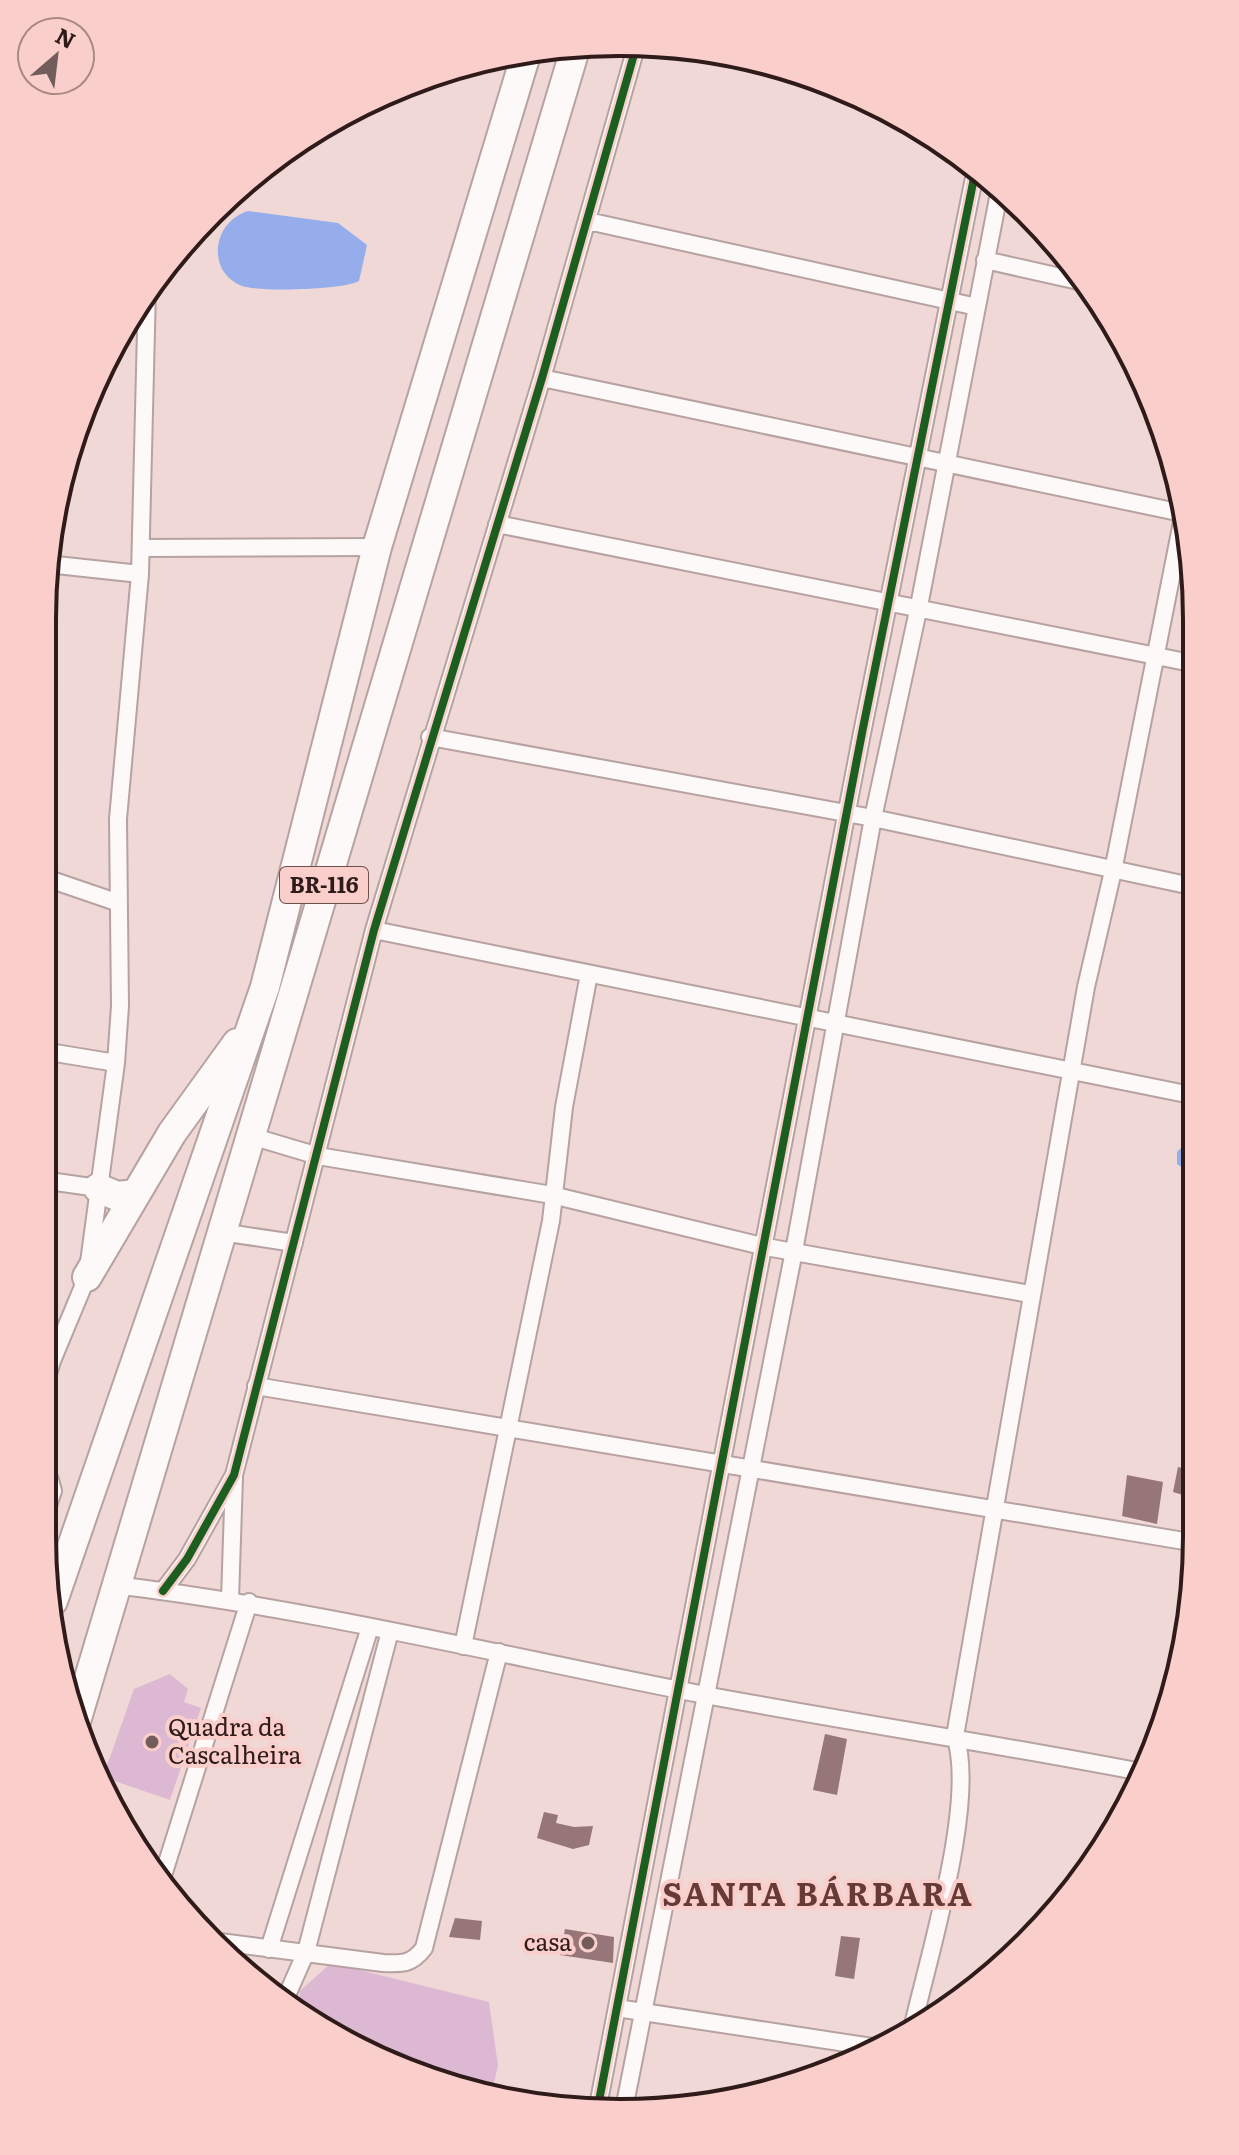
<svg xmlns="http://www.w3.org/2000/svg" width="1239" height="2155" font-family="Literata,serif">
  <rect width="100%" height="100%" fill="#f0d8d6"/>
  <path fill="#ddb8d3" d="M170,1674l18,15 -4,13 17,6 -31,92 -67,-23 31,-88z
    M331,1963l158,39 9,64 -7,29 -21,-2 -172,-78 2,-24z"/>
  <path fill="#96adeb" d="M248,211l90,12 29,22 -8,36c-16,9 -99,11 -117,5 -36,-14 -30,-64 6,-75z
    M1196,1132v45l-19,-13v-12z"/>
  <path fill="#967678" d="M1178,1467l18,4v28l-23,-7z
    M1127,1475l36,7 -6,42 -35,-8z
    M825,1734l22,5 -10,56 -24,-5z
    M544,1812l14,3 -2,8 18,4 19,-1 -4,19 -16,4 -36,-11z
    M455,1918l27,3 -2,19 -31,-3z
    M565,1929l49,8 -1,26 -53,-8z
    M841,1936l19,2 -6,41 -19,-3z"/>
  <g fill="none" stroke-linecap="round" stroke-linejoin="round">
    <defs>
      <path id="street" d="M588,221l389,86
        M985,260l98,22
        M542,378l640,135
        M497,524l699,140
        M141,548l236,-1
        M47,564l93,10
        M430,737l443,81 323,69
        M43,877l73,25
        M374,930l822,166
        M43,1051l73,12
        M251,1136l67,20 234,39 214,52 264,47
        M42,1180l56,8
        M221,1232l73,11
        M256,1386l940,157
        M42,1394l10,-33 35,-84 29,-214 4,-57 -2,-187 22,-245 7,-285
        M42,1523l11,-32 -3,-11 -8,-4
        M115,1585c199,24 394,72 590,110 145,27 291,49 436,77
        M163,1591l24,-32 47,-84 140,-545 168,-552 95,-334
        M230,1600l4,-123
        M463,1646l88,-425 13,-114 25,-133
        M160,1885l89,-283
        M220,1942l163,21c20,1 29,1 41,-15l75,-296
        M269,1949l101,-322
        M284,2002l22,-50 84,-321
        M617,2008l255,39
        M913,2025c16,-70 64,-226 42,-289l131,-749 27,-116 70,-354
        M598,2106l264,-1373 114,-565
        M624,2109l170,-858 79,-433 46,-212 81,-418"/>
      <path id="highway" d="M98,1188l19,8 19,-2
        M87,1277l85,-144 65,-90
        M53,1601l212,-614 112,-440 150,-496
        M75,1725l501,-1679"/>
    </defs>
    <use href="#street" stroke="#b6a2a1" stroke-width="20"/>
    <use href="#highway" stroke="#b6a2a1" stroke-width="32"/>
    <use href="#street" stroke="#fdf9f9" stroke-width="16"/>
    <use href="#highway" stroke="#fdf9f9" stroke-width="28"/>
    <defs>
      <path id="cycleway" d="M163,1591l24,-32 47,-84 140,-545 168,-552 95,-334
        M598,2106l264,-1373 114,-565"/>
    </defs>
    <use href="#cycleway" stroke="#facfcb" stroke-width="13"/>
    <use href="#cycleway" stroke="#1b5e20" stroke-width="8"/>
  </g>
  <g fill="#735d5c" stroke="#facfcb" stroke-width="3">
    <circle cx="152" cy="1742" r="8"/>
    <circle cx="588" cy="1943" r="8"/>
  </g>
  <g text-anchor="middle" stroke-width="8" stroke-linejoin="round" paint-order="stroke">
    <rect fill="#facfcb" stroke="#6c514f" stroke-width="2" x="280" y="867" width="88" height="36" rx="6"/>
    <g font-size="22" font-weight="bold" fill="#2f1b1a">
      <text x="324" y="893">BR-116</text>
    </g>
    <g font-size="24" fill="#2f1b1a" stroke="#facfcb" text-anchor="start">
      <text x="168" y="1736">Quadra da<tspan x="168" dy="28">Cascalheira</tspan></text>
      <text x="572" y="1951" text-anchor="end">casa</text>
    </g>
    <g font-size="32" font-weight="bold" letter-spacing="2" fill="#653a37" stroke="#facfcb">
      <text x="818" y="1906">SANTA BÁRBARA</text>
    </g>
  </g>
  <path d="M0 0H1239V2155H0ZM619 56H620A563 563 0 0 1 1183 619V1536A563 563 0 0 1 620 2099H619A563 563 0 0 1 56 1536V619A563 563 0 0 1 619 56Z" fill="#facfcb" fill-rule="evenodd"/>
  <path fill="none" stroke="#2f1b1a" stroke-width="4" d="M619 56H620A563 563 0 0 1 1183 619V1536A563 563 0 0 1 620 2099H619A563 563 0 0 1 56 1536V619A563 563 0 0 1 619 56Z"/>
  <g transform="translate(56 56) rotate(28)"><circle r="38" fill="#facfcb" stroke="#a98784" stroke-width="2"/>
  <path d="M0-6L14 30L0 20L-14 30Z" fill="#735d5c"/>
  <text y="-12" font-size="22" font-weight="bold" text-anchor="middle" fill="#2f1b1a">N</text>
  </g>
</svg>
